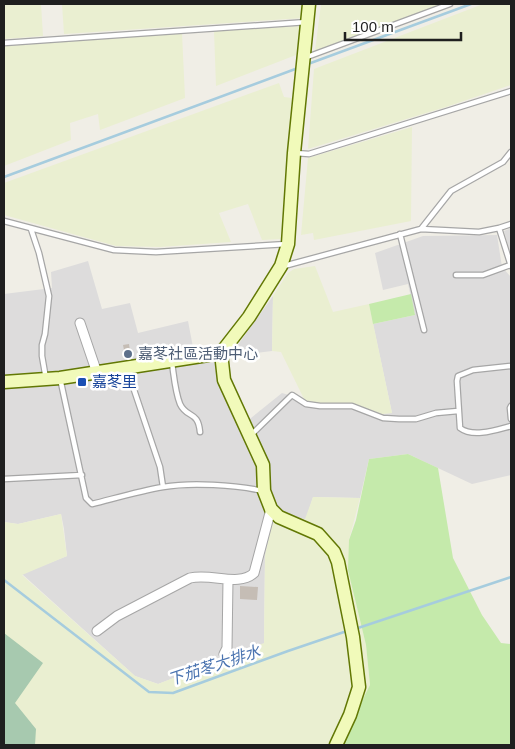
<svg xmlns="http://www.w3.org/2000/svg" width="515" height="749" font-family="Helvetica,'Noto Sans TC',sans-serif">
  <rect width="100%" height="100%" fill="#f0eee6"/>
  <path fill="#dddcdc" d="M511,228v29l-7,-26z
    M497,235l5,32 9,10v198l-39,9 -64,-30 -39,5 -9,39 -47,-1 -7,22 -41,36 -1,89 -106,40 -23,-8 -113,-102 45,-18 -3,-27 -3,-15 -43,10 -14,-2v-228l48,-6 -1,-16 37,-11 14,48 28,-6 8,30 50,-12 8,42 24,-1 26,60 36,-29 37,11h35l28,10 10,-1 -19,-89 42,-9 -7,-31 -25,6 -8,-37 48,-17z
    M273,296l-1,55 -39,5 -1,-3z"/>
  <path fill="#eaefd1" d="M4,4h37l2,32 -39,3z
    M62,4h243l-1,14 -240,16z
    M321,4h122l-128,47z
    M483,4h28v81l-65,22 -138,42 6,-80z
    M300,26l-4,29 -80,31 -2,-55z
    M182,33l3,65 -85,32 -2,-16 -28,9 1,17 -67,26v-120z
    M279,83l5,14 8,1 -10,141 -20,1 -14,-36 -29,9 12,29 -71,5 -44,-1 -112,-31v-32z
    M412,127l-1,94 -97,19 -1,-7 -12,2 7,-77z
    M315,266l18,46 36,-8 23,109 -10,1 -28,-10h-35l-14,-3 -24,-49 -9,-1 1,-55 15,-23 6,-4z
    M313,497l47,1 -11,42 6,59 11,46 4,41 -28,59h-338v-223l14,2 43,-10 6,42 -45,19 113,101 23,8 106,-41 1,-88 9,-40 31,4z"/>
  <path fill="#c5eaab" d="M411,294l4,21 -42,9 -4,-20z
    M408,454l30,14 15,90 29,57 19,28 10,1v101h-171l30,-60 -4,-40 -18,-75 1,-30 7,-20 13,-61z"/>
  <path fill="#a7c9af" d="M4,633l39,30 -28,40 21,26 -1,16h-31z"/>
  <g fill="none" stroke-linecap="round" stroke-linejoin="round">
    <path stroke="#a6ccde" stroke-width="2.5" d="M308,64l163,-60
      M4,177l294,-109
      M4,580l145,112 24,1 115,-42 56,-19
      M358,628l153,-51"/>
  </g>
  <path fill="#c5bdb5" d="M129,344l2,15 -5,1 -3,-15z
    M240,586l18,1 -1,13 -17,-1z"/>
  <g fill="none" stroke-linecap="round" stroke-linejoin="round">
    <defs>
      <path id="lane" d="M4,43l303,-21
        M307,57l143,-53
        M295,153l14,1 202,-63
        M4,221l110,29 42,2 131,-8
        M499,228l12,38
        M31,229l8,24 10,43 -4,38 -3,11v11l4,23
        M421,229l30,-38 52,-29 8,-10
        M400,234l24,96
        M284,266l137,-37 58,3 20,-4 12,-4
        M456,275h27l27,-10
        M172,363c2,13 3,28 8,41 7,15 18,6 20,28
        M511,366l-38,4 -15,6 -1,5 3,47c13,10 36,2 51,-2
        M127,369l33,98 3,20
        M60,378l26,120 6,6c24,-6 48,-13 71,-17 28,-5 73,-2 100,4
        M511,406l-1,2 1,11
        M251,435l41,-40 14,9 14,2h32l31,12 16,1h17l20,-6 22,-2
        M4,479l78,-4"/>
      <path id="street" d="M80,323l17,50
        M97,631l20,-15 73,-38c22,-5 49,9 64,-5l17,-64
        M224,654l3,-6 1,-68"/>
      <path id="secondary" d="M221,353l3,27 39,85 1,26 7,18 8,8 39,17 16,18 4,10 15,75 6,50 -9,28 -14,30
        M4,382l56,-4 161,-25 28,-36 32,-51 7,-22 6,-91 15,-149"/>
    </defs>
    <use href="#lane" stroke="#a6a6a6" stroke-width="7"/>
    <use href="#street" stroke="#a6a6a6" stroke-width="11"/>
    <use href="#secondary" stroke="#627804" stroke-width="15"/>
    <use href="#lane" stroke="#fff" stroke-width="4.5"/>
    <use href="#street" stroke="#fff" stroke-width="9"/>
    <use href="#secondary" stroke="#f1faba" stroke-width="12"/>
  </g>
  <circle fill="#5c6f8a" stroke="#fff" stroke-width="2" cx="128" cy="354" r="5"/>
  <rect fill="#1a4fb4" stroke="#fff" stroke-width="2" x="77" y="377" width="10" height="10" rx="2.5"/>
  <g text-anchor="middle" stroke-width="5" stroke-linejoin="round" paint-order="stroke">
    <g font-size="15" fill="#4e5e75" stroke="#fff" text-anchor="start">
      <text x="138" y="359">嘉苳社區活動中心</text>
    </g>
    <g font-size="15" fill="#164399" stroke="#fff" text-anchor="start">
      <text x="92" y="387">嘉苳里</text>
    </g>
    <g font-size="16" font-style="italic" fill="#4b74b0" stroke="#fff">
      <text transform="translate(214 665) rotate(-18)" y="6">下茄苳大排水</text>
    </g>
  </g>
  <rect width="515" height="749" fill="none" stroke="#1f1f1f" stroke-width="10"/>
  <path d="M345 32v8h116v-8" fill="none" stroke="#1f1f1f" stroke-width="2.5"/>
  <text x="352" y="32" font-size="15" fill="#1f1f1f" stroke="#ffffff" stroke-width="4" paint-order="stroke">100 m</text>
</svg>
